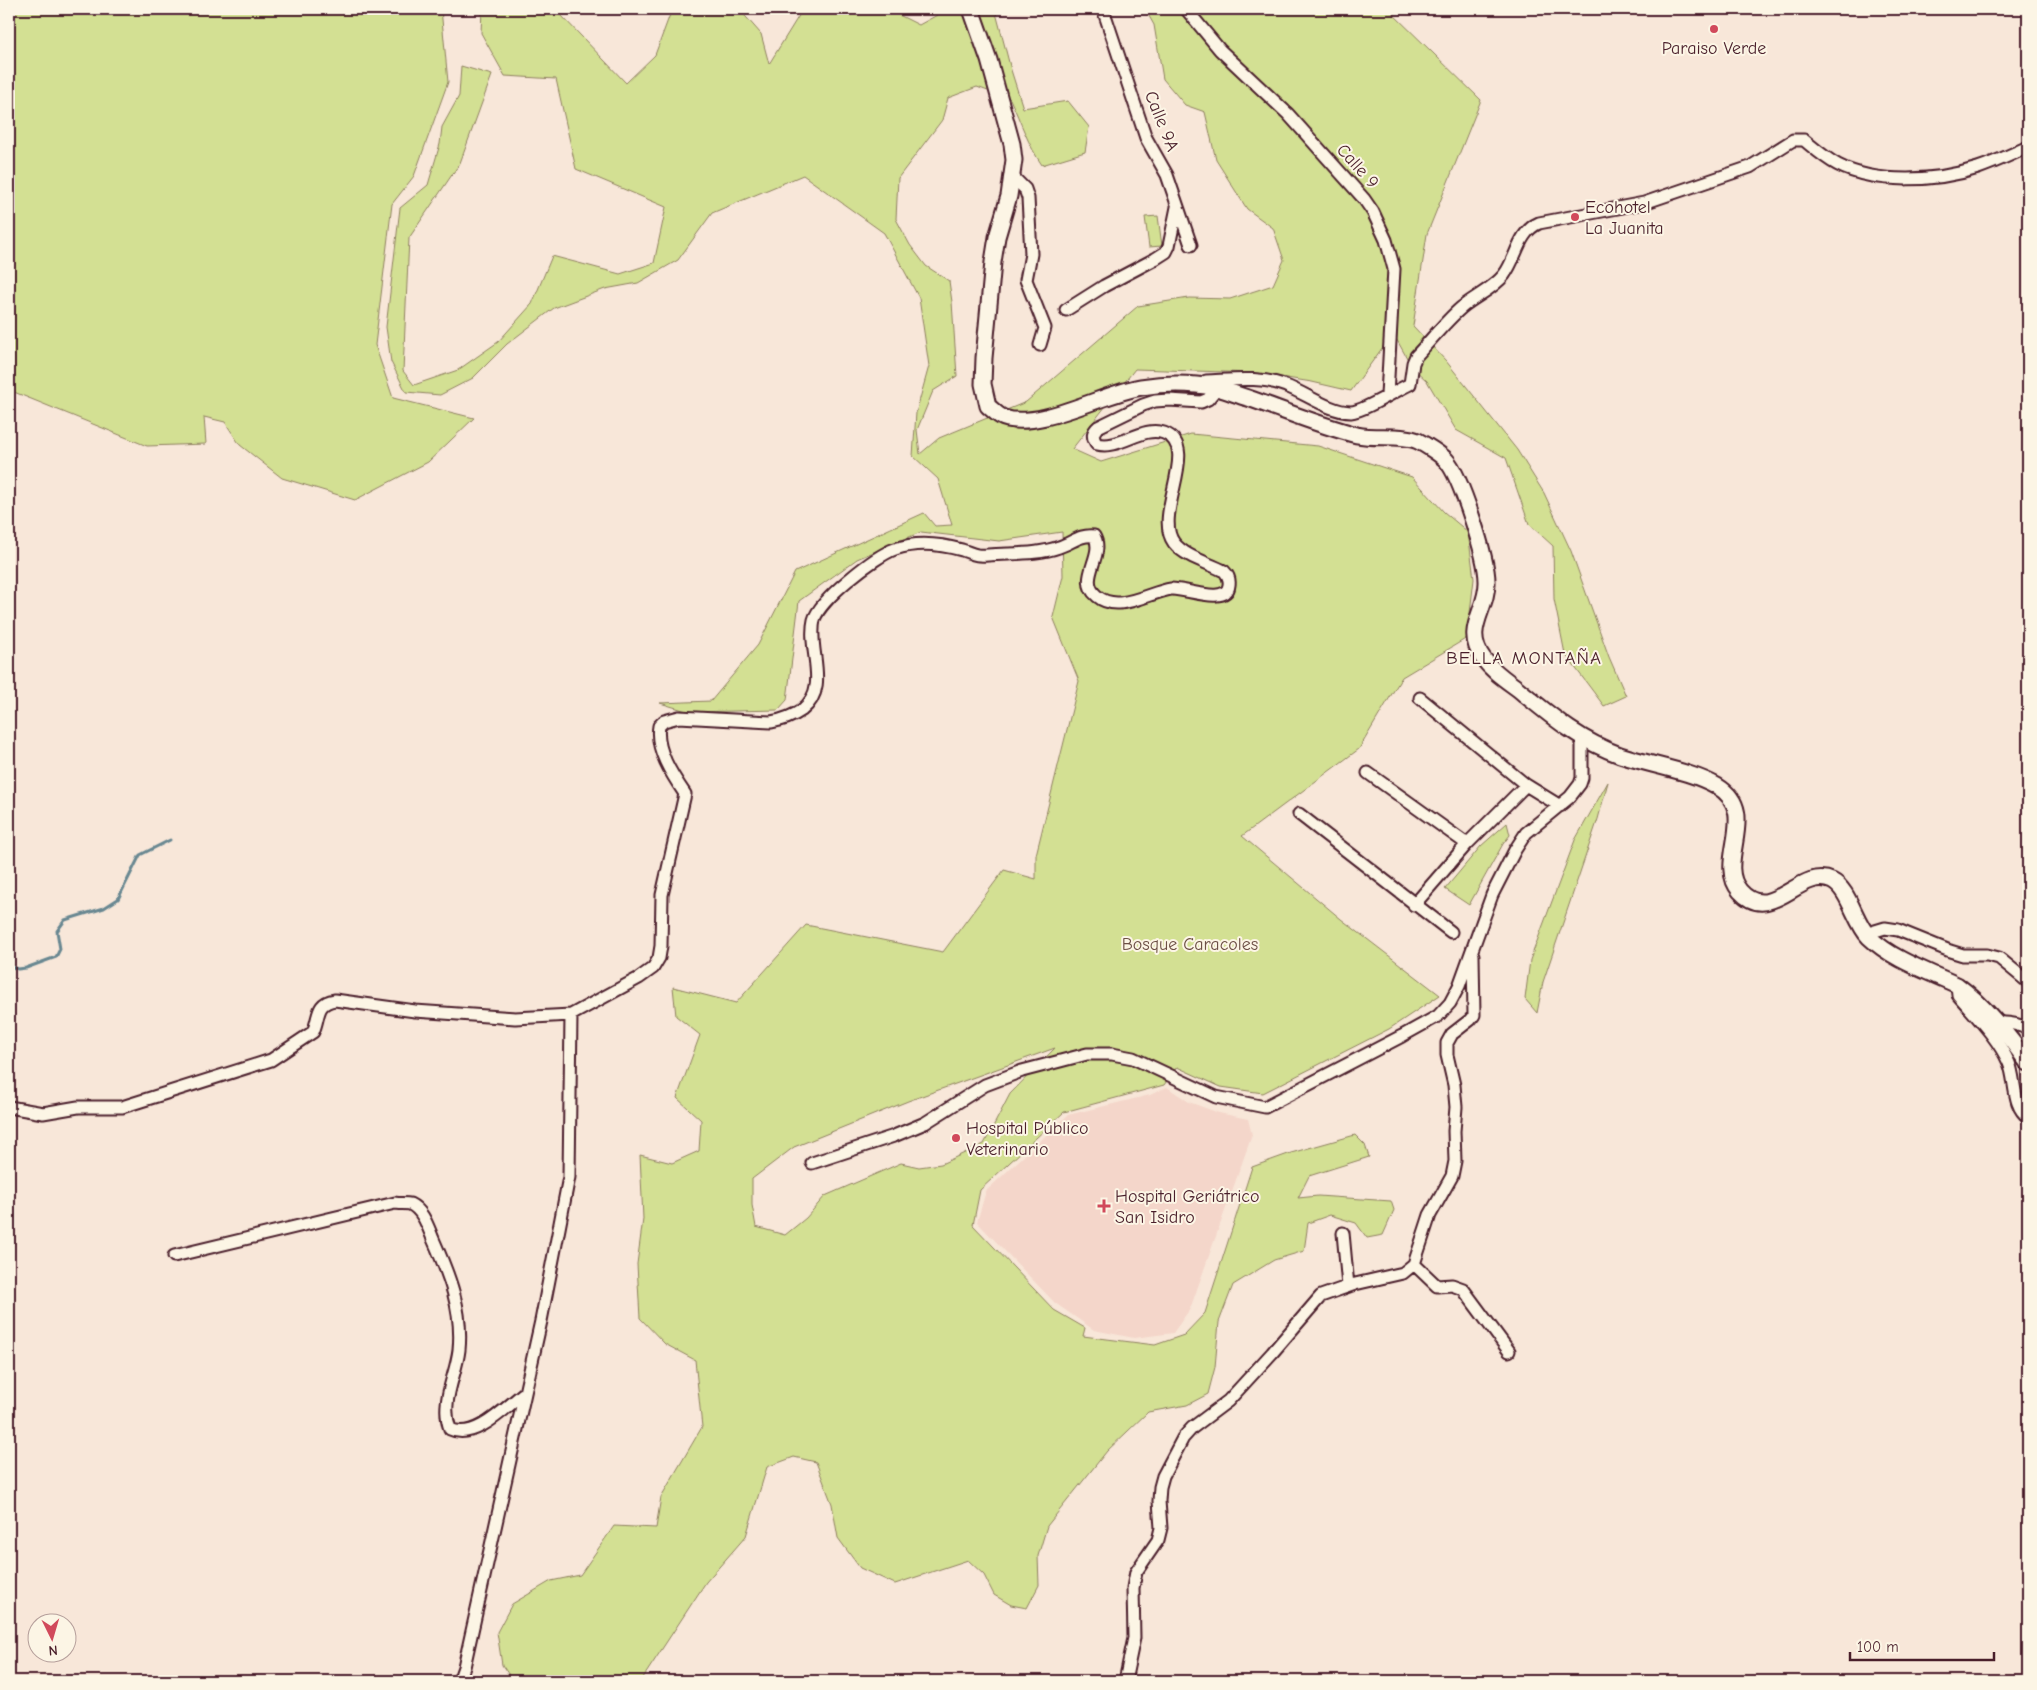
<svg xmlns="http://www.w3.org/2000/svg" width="2037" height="1690" font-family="'Comic Neue',sans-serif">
  <rect width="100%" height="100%" fill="#f8e7d9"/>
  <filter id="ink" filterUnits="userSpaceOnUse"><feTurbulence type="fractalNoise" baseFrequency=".02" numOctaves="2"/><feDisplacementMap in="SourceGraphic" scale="10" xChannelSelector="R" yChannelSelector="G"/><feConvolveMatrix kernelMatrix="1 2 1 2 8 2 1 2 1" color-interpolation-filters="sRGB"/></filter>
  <g filter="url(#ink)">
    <path fill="#f4d6ca" d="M1167,1087l22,15 30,11 29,6 4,16 -62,174 -17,24 -39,5 -40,-8 -39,-27 -78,-81 9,-31 82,-76 82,-20z"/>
    <path fill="#d3e093" stroke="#8e805f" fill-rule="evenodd" d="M9,9h432l7,73 -34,94 -22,28 -17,141 18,53 81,20 -46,44 -73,38 -73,-22 -42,-33 -15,-23 -21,-5 2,27 -59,2 -138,-56z
      M482,9h80l-2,5 66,69 29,-28 17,-46h67l22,25 8,30 34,-55h84l32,16 29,-16 39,2 -1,-2h9l16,61 12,38 45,-7 21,26 -4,25 -43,13c-14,-20 -21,-43 -32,-66l-33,-12 -29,11 -6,22 -44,58 -2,41 14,26 16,21 23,15 3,21 5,74 -24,15 -16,39 3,24 19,-16 87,-36 112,-96 51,-8 41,1 43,-14 11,-25 -11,-32 -26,-19 -31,-49 -11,-48 -20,-7 -22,-26 -9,-54 -9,-16h243l93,91 -54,134 -14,92 33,35 71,89 27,43 27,58 38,106 17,39 -22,10 -39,-52 -11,-55 -1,-53 -24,-22 -23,-66 -50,-28 -29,-49 -15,-14 -19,-34 -42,58 -39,-9 -57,-9 -120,-4 -63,80 29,13 90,-28 127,12 94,31 32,35 24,20 6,47 -7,59 -65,39 -43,72 -117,87 99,83 99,76 -51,34 -126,64 -42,-6 -44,-20 -13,18 -100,27 -84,78 -7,35 81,85 31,18 -2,8 72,9 29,-10 21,-22 47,-146 39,-14 64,-18 10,10 4,12 -60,19 -11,22 20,-2 73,5 3,9 -11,25 -16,3 -11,-15 -26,-8 -22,8 -4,28 -30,9 -41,25 -14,37 -4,45 -7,27 -21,11 -39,7 -41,39 -60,75 -9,30 1,29 -12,23 -16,-3 -17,-10 -10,-20 -16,-15 -73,24 -35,-16 -22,-30 -6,-34 -16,-42 -22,-5 -27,10 -21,69 -40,46 -65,99h-128l-11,-16 -5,-33 15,-28 39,-23 29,-6 34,-49 42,2 5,-31 41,-70 -7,-67 -30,-16 -25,-26 -3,-54 6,-45 -3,-64 32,8 27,-12 2,-31 -24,-22 23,-63 -24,-19 -3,-29 63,16 70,-78 137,27 61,-82 32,9v-24l43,-174 -26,-64 10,-41 -1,-44 -63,9 -78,-9 -64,27 -58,42 -12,99 -9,10 -88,2 -30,-9 51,-2 47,-56 37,-73 129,-59 11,13 17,-1 -14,-46 -25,-23 3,-43 13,-47 -10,-68 -35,-65 -81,-58 -91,38 -34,47 -40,23 -33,6 -51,19 -47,36 -34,34 -33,17 -34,-3 -15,-30 -5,-35 14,-119 28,-23 12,-41 2,-17 17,-31 2,-30 31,9 -32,88 -51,75 -6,133 11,14 44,-15 40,-28 34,-38 20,-48 68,18 34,-11 12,-56 -90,-38 -20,-90 -51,-3 -24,-43zM1055,1048l-45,46 -26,50 -43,20 -22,3 -18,-4 -76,33 -19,22 -21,17 -29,-8 -4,-22v-26l42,-32 114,-46z
      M1158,216l4,30 -13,1 -4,-30z
      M1608,782l-10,37 -55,163 -6,31 -12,-14 5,-39 45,-120z
      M1507,823l3,12 -7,9 -34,61 -24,-16 36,-43z"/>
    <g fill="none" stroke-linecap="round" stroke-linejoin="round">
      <path stroke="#688791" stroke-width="3" d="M9,966l9,3 8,-1 30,-11 4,-8 -3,-18 8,-11 39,-12 14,-9 22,-44 30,-15"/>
      <defs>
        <path id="street" d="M1103,9l43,129 21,37 24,70
          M1186,9l34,41 68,64 76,85 9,13 13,28 8,29 -7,126
          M1013,177l12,12 3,9 3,56 -5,26 19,48 -5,17
          M1066,310l38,-24 51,-27 11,-7 3,-6 8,-39
          M1206,381c27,-1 55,-5 80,5 19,7 44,26 65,26 13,-1 44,-21 59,-28l3,-21 3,-7c15,-16 29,-34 45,-48 13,-11 32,-19 43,-33 13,-17 14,-43 35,-52l105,-20 106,-36 43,-27h11c11,9 21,18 34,25 39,20 100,16 140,3 18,-6 34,-14 50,-21
          M1420,698l106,87 34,21
          M1368,773l99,71
          M1299,814l152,118
          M1414,905l53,-61 59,-59
          M1865,934l20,-6 13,2 52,21 13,4h24l12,3 29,24
          M1957,985l1,10c18,21 40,43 51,68 7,16 3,43 19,54
          M1995,1023c12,-1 22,0 33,6
          M9,1107l34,6 35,-6h44l149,-47 42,-28c7,-15 2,-29 22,-32l80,11 100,7 56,-3 68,-37 14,-10 6,-10 2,-12 1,-51 23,-101c-13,-19 -30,-45 -26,-68l5,-5 15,-4 92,5c12,-2 21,-5 31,-12 29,-23 5,-60 12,-90 5,-20 61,-64 81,-71 22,-8 46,-5 67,1 12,4 13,6 26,5 23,-2 49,0 71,-8 13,-4 21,-13 35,-11 12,19 -18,43 3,60 21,18 52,-4 74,-7 14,-1 56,17 58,-4 1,-6 -1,-10 -5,-14 -15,-8 -39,-14 -50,-28 -22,-29 28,-96 -10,-110 -22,-8 -44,17 -67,11 -5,-6 -5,-12 1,-17l45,-22 12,-4 14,-1 32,2 7,-3 9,-11
          M812,1163l82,-27 31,-13 60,-38 37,-14 65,-17h25l21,4 83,39 49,10 137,-71 36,-20 12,-13 9,-17 33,-91 23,-45 11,-17 44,-36 10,-13 2,-6v-40
          M1343,1233l5,53
          M174,1256l221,-53c4,1 11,0 15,1 13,6 18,23 23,35 16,36 30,71 26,111 -3,26 -19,52 -9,79 25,12 55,-21 74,-36
          M1414,1264l23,22 15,-1 11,4 46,62
          M459,1681l5,-14 77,-346 28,-144 2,-162
          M1125,1681l9,-43 -1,-50 3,-16 22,-32 3,-12 -2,-27 1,-14 3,-11 20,-38 9,-10 36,-27 44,-48 49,-57 34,-12 48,-11 11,-9 16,-49 22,-39 3,-15 -1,-30 2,-24 -2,-22 -7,-30v-12l5,-9 18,-14 4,-5 -1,-60"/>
        <path id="secondary" d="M971,9l18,51 23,84 2,16 -5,36 -12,41 -4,25 -9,96 -1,26 5,22c5,4 10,10 16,12 36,12 100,-25 137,-31 25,-4 50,-4 75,1 10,2 21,7 32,10 35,12 73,28 109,37 18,4 44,-1 61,6 8,4 22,13 28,19 15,16 41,99 41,121 1,29 -25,48 -4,77 9,13 23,22 35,31 33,27 62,52 102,66 30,10 71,16 97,31 45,27 -3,75 23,105 31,35 60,-25 92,-10 17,8 23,42 37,56 24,23 58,34 88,48 26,19 53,52 71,78"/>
      </defs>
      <use href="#street" stroke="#4a1f2b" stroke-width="15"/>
      <use href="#secondary" stroke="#4a1f2b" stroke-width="19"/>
      <use href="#street" stroke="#fcf5e5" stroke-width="11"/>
      <use href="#secondary" stroke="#fcf5e5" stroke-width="15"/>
    </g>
  </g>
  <g fill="#d1495b" stroke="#fcf5e5" stroke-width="2">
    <circle cx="1714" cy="29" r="5"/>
    <circle cx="1575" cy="217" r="5"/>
    <circle cx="956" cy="1138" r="5"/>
    <path d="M1101.5 1198.5h5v5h5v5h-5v5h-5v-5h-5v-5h5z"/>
  </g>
  <g text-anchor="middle" stroke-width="4" stroke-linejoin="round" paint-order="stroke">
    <g font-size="18" fill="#4a1f2b" stroke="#fcf5e5" text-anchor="start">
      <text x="1714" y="54" text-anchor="middle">Paraiso Verde</text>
      <text x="1585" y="213">Ecohotel<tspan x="1585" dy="21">La Juanita</tspan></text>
      <text x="966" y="1134">Hospital Público<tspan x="966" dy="21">Veterinario</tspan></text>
      <text x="1115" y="1202">Hospital Geriátrico<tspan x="1115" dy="21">San Isidro</tspan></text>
    </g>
    <g font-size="18" fill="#4a1f2b" stroke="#fcf5e5">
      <text transform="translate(1162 121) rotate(68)" y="6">Calle 9A</text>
      <text transform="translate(1358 166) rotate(48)" y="6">Calle 9</text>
    </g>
    <g font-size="18" fill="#6c4f45" stroke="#fcf5e5">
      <text x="1190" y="950">Bosque Caracoles</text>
    </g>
    <g font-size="19" letter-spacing="1" fill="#4a1f2b" stroke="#fcf5e5">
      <text x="1524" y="664">BELLA MONTAÑA</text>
    </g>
  </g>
  <rect width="2037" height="1690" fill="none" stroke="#fcf5e5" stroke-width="30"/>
  <rect x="15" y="15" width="2007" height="1660" fill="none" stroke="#4a1f2b" stroke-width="2" filter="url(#ink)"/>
  <g transform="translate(52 1638) rotate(175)"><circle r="24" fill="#fcf5e5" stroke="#b59f9b"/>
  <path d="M0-4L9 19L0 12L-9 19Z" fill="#d1495b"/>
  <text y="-8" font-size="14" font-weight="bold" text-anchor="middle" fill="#4a1f2b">N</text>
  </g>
  <path d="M1850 1652v8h144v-8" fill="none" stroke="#4a1f2b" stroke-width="2.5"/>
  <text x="1857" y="1652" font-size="15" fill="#4a1f2b" stroke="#fcf5e5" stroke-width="4" paint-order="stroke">100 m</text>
</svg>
